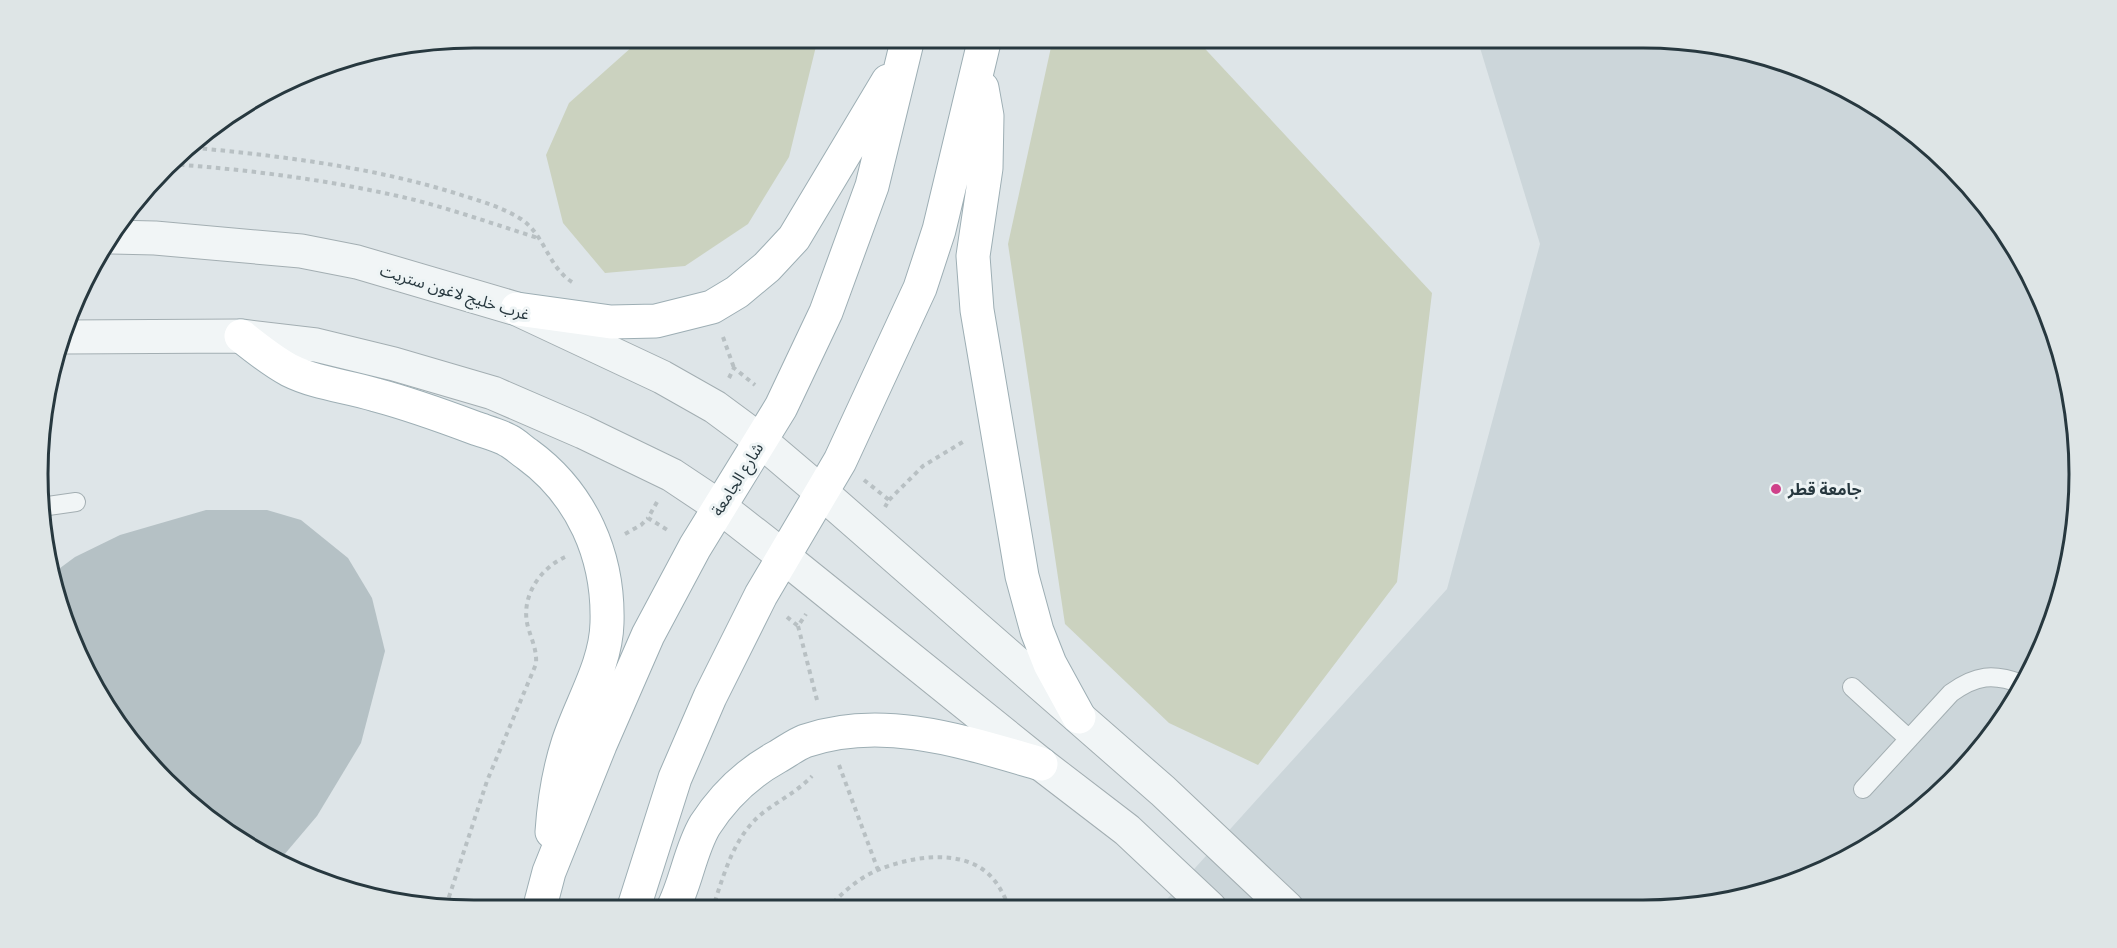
<svg xmlns="http://www.w3.org/2000/svg" width="2117" height="948" font-family="Roboto,'Noto Sans Arabic',sans-serif">
  <rect width="100%" height="100%" fill="#dee5e8"/>
  <path fill="#ccd6da" d="M1477,38h166l141,23 78,35 69,50 59,63 45,72 30,80 14,85 -3,85 -20,84 -50,102 -97,103 -99,57 -110,30 -541,1 288,-319 93,-345z"/>
  <path fill="#cbd2bf" d="M642,38h176l-29,119 -41,67 -63,42 -80,7 -42,-50 -17,-68 23,-52z
    M1053,38h142l237,255 -35,289 -139,183 -89,-42 -104,-99 -57,-380z"/>
  <path fill="#b5c1c5" d="M206,510h61l34,10 47,38 24,40 13,53 -24,92 -44,73 -39,46 -22,-10 -70,-50 -90,-110 -44,-118 23,-17 45,-22z"/>
  <g fill="none" stroke-linecap="round" stroke-linejoin="round">
    <defs>
      <path id="service" d="M41,507l35,-5
        M1852,687l57,52
        M1863,789l88,-96c25,-18 42,-20 71,-9"/>
      <path id="minor" d="M821,492l342,299 124,117
        M784,557l257,207 86,66 83,78"/>
      <path id="tertiary" d="M112,237l43,1 146,13 56,11 160,47 145,68 53,30 46,34 60,51
        M65,337l176,-1 75,9 78,19 99,29 90,39 89,43 48,32 64,50"/>
      <path id="primary" d="M982,88l5,28 -1,52 -13,88 4,54 45,266 15,55 13,33 29,53
        M517,309l94,13 45,-1 56,-14 25,-15 30,-25 27,-29 94,-157
        M241,336c15,12 31,25 48,34 28,14 59,16 87,25 34,9 67,21 99,33 11,4 24,7 34,13 6,3 12,9 18,13 55,40 82,102 80,169 -1,42 -26,80 -39,120 -9,28 -14,59 -16,89
        M539,910l10,-38 51,-127 48,-110 47,-88 86,-140 45,-95 46,-126 36,-148
        M633,910l42,-132 35,-81 51,-102 79,-134 80,-173 19,-58 46,-192
        M672,910c14,-26 18,-60 33,-85 18,-28 43,-52 72,-68 9,-5 18,-12 28,-16 78,-27 160,1 236,23"/>
    </defs>
    <use href="#service" stroke="#a3aeb2" stroke-width="20"/>
    <use href="#minor" stroke="#a3aeb2" stroke-width="35"/>
    <use href="#tertiary" stroke="#a3aeb2" stroke-width="35"/>
    <use href="#primary" stroke="#9daeb4" stroke-width="35"/>
    <path stroke="#b8c0c3" stroke-width="4" stroke-dasharray="4.5 4.5" stroke-linecap="butt" d="M185,147c90,8 188,20 273,47 22,7 44,13 63,25 24,16 27,48 51,63
      M171,164c82,6 165,17 244,36 42,11 82,25 123,38
      M723,337l11,31
      M729,378l5,-10 21,17
      M864,480l25,20 -4,7
      M889,500l34,-34 43,-26
      M657,502l-9,16 21,13
      M625,534l16,-9 7,-7
      M787,617l11,9 8,-12
      M798,626l20,78
      M839,765l39,105
      M446,906l41,-125 49,-117c1,-14 -4,-23 -8,-37 -8,-29 11,-58 37,-70
      M827,909c14,-15 31,-31 51,-39 31,-13 79,-21 107,1 12,9 19,24 25,38
      M712,910c12,-35 21,-74 52,-98 16,-12 34,-21 48,-36"/>
    <use href="#service" stroke="#f1f5f6" stroke-width="18"/>
    <use href="#minor" stroke="#f1f5f6" stroke-width="33"/>
    <use href="#tertiary" stroke="#f1f5f6" stroke-width="33"/>
    <use href="#primary" stroke="#fff" stroke-width="33"/>
  </g>
  <circle fill="#cf418a" stroke="#eef4f5" stroke-width="2" cx="1776" cy="489" r="6"/>
  <g text-anchor="middle" stroke-width="6" stroke-linejoin="round" paint-order="stroke">
    <g font-size="16" fill="#27383f" stroke="#eef4f5">
      <text transform="translate(455 292) rotate(17)" y="6">غرب خليج لاغون ستريت</text>
      <text transform="translate(737 479) rotate(-58)" y="6">شارع الجامعة</text>
    </g>
    <g font-size="16" font-weight="bold" fill="#27383f" stroke="#eef4f5" text-anchor="start">
      <text x="1788" y="495">جامعة قطر</text>
    </g>
  </g>
  <path d="M0 0H2117V948H0ZM474 48H1643A426 426 0 0 1 2069 474V474A426 426 0 0 1 1643 900H474A426 426 0 0 1 48 474V474A426 426 0 0 1 474 48Z" fill="#dee5e6" fill-rule="evenodd"/>
  <path fill="none" stroke="#27383f" stroke-width="3" d="M474 48H1643A426 426 0 0 1 2069 474V474A426 426 0 0 1 1643 900H474A426 426 0 0 1 48 474V474A426 426 0 0 1 474 48Z"/>
</svg>
